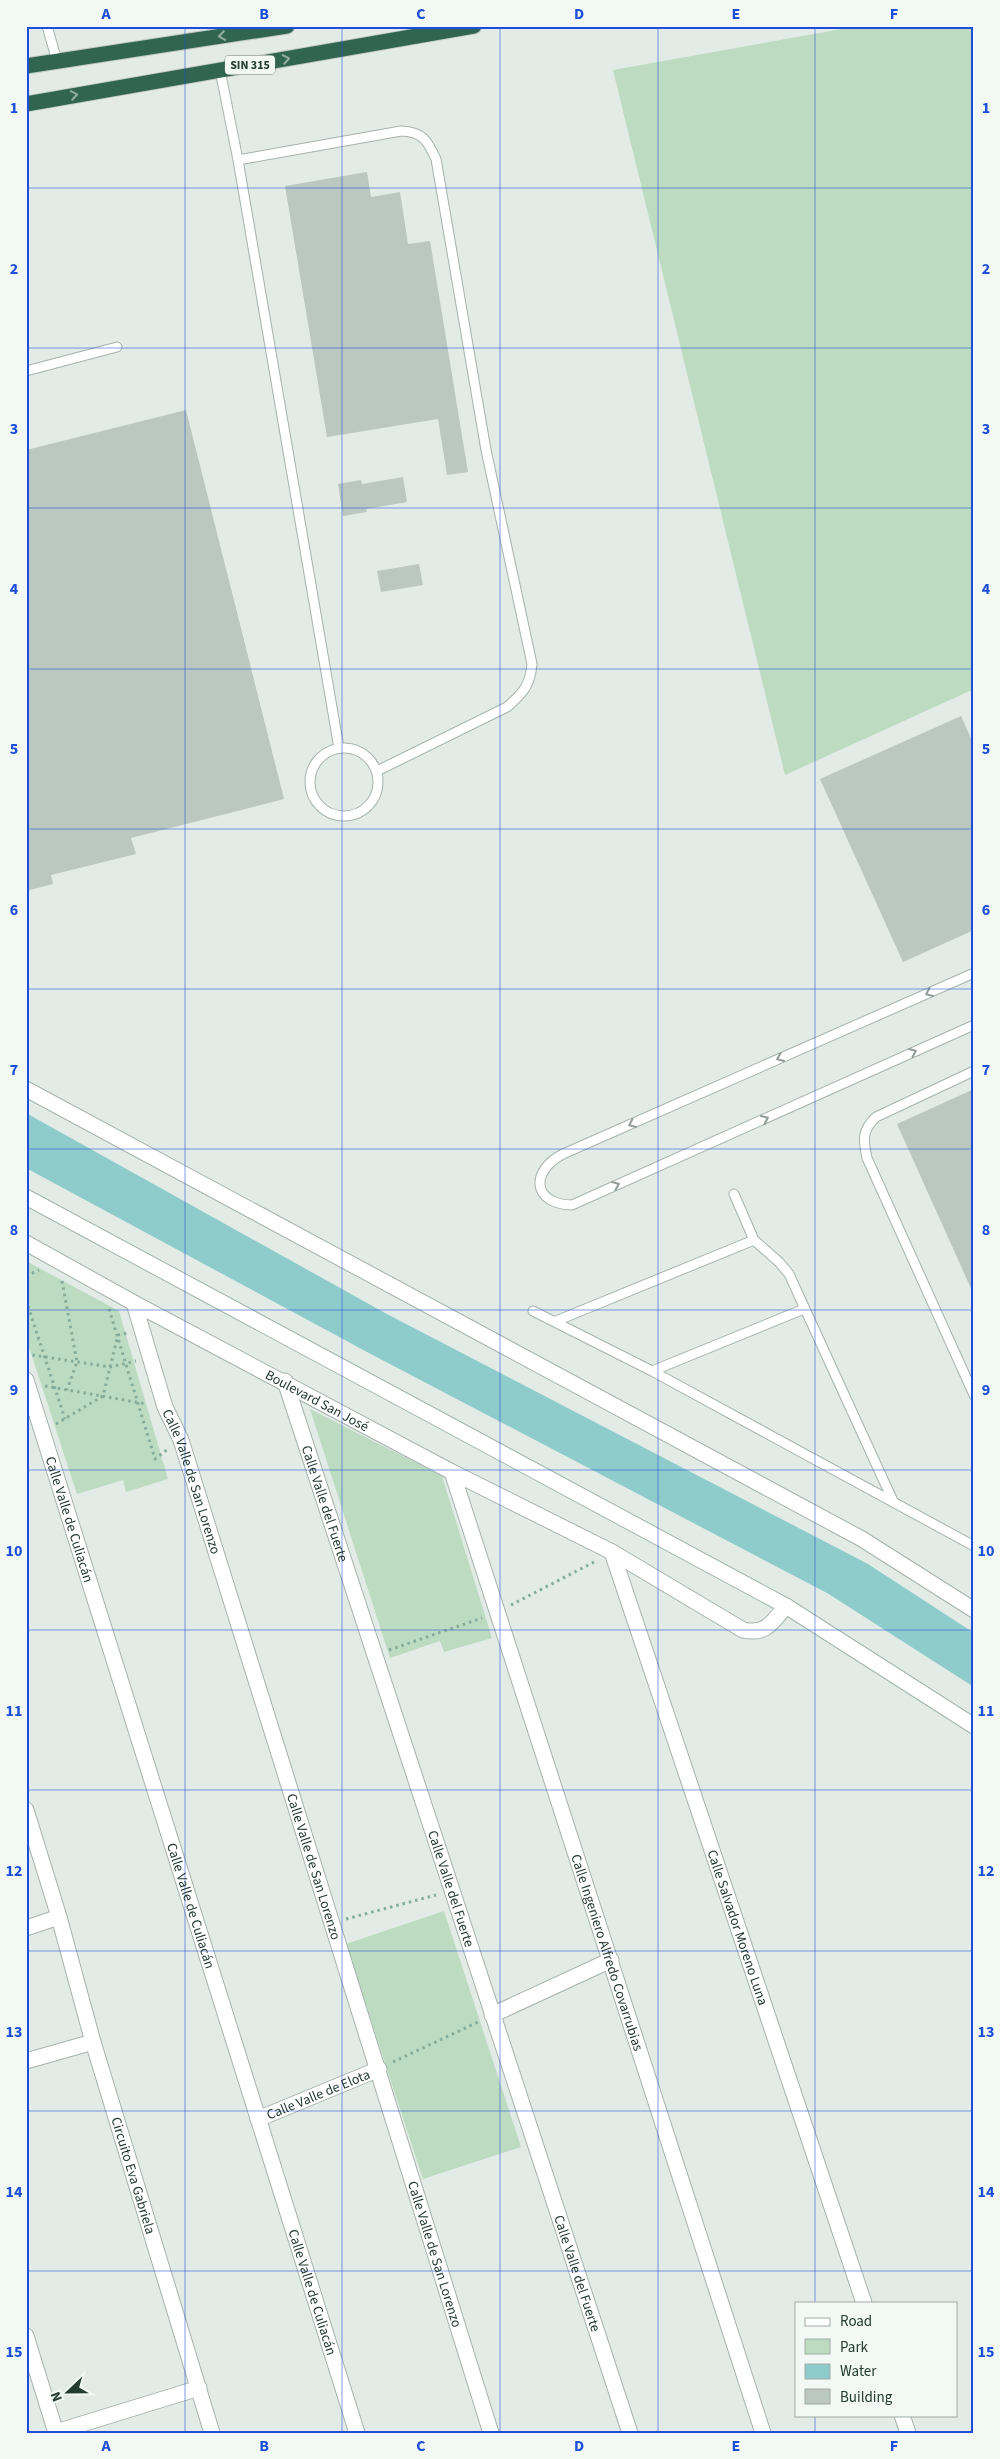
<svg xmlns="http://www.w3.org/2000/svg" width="1000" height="2459" font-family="'Source Sans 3',sans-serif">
  <rect width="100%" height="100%" fill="#e2ebe6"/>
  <path fill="#bcdbc0" d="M859,26h115v663l-189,86 -172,-705z
    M26,1261l93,50 49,168 -42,13 -3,-12 -46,14 -51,-156z
    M310,1409l132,67 50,162 -48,14 -4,-11 -50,17z
    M444,1911l77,236 -98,32 -77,-235z"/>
  <path fill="#8ecccc" d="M26,1113l359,200 483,251 106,69v54l-147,-94 -460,-241 -341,-184z"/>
  <path fill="#bac8c1" d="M367,172l4,25 29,-5 8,52 22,-3 38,231 -21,3 -9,-56 -111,18 -42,-251z
    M186,410l98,389 -153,39 5,16 -85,21 2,9 -27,7v-441z
    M403,477l4,25 -41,7 1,3 -24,4 -5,-32 23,-4 1,4z
    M419,564l4,21 -42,7 -4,-21z
    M961,716l13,29v185l-71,32 -83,-183z
    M974,1089v206l-77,-171z"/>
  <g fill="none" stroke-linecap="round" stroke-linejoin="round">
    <defs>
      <path id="lane" d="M47,26l10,35
        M220,70l18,90 101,588
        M238,160l163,-29c22,1 26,9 35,28l50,291 46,214c-2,22 -9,29 -25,43l-130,64
        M26,371l91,-24
        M310 782a34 34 0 1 1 68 0a34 34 0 1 1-68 0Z
        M974,973l-411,181c-33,17 -31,50 9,51l402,-180
        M974,1071l-98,46c-14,13 -13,23 -9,41l107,237
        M734,1194l20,46 25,22 10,12 104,227
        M533,1311l119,60 322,175
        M556,1321l198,-81
        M652,1371l152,-62"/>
      <g id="street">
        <path d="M26,1089l836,450 112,71"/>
        <path id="s1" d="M26,1243l108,60 318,169 160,80 131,78c24,5 29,-8 43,-24"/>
        <path id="s2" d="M134,1303l31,104 16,33 310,993"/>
        <path id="s3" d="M26,1380l331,1053"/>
        <path id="s4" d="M285,1381l345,1052"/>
        <path id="s5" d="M452,1472l311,961"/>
        <path id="s6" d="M612,1552l252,751"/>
        <path id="s7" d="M26,1810l33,107 34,125 119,391"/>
        <path d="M26,1928l33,-11"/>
        <path d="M492,2015l119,-55"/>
        <path d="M26,2061l67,-19"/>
        <path id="s8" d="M258,2119l121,-50"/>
        <path d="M26,2336l30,97"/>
        <path d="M902,2415l6,18"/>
        <path d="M56,2432l143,-44"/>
      </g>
      <path id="secondary" d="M26,1197l760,409 188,120"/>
      <path id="highway" d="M26,66l261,-40
        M26,104l448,-78"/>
    </defs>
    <use href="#lane" stroke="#a5b3ac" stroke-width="11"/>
    <use href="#street" stroke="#a5b3ac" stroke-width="17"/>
    <use href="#secondary" stroke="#a1b6ac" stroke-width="17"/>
    <use href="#highway" stroke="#c1c8c5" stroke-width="17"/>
    <path stroke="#85ac9a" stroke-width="3" stroke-dasharray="2.5 4" stroke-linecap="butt" d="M26,1276l13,-6
      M62,1281l15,81 -10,28
      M26,1300l39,119
      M109,1309l46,150 13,-10
      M26,1354l84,13 26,-6
      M45,1386l102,18
      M56,1424l47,-28 15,-61 9,-2
      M511,1605l83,-43
      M389,1650l93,-32
      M346,1919l90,-24
      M393,2062l85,-40"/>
    <use href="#lane" stroke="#fff" stroke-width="9"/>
    <use href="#street" stroke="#fff" stroke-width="15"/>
    <use href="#secondary" stroke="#fff" stroke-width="15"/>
    <use href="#highway" stroke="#316552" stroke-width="15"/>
  </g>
  <defs><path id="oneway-chevron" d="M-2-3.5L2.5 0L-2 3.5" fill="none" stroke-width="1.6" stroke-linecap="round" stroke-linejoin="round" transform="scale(1.25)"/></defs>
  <g stroke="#92aea3">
    <use href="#oneway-chevron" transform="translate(222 36) rotate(171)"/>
    <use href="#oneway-chevron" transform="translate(286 59) rotate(-10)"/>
    <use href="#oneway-chevron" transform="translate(74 95) rotate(-10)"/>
  </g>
  <g stroke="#919d98">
    <use href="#oneway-chevron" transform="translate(929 993) rotate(156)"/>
    <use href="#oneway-chevron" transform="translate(913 1052) rotate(-24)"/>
    <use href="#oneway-chevron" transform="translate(780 1058) rotate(156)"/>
    <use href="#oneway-chevron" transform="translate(765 1119) rotate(-24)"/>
    <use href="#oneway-chevron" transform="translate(632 1124) rotate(156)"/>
    <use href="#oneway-chevron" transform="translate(616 1185) rotate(-24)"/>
  </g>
  <path fill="none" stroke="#1d4ed8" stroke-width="1" stroke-opacity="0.55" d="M185,26v2407M342,26v2407M500,26v2407M658,26v2407M815,26v2277M26,188h948M26,348h948M26,508h948M26,669h948M26,829h948M26,989h948M26,1149h948M26,1310h948M26,1470h948M26,1630h948M26,1790h948M26,1951h948M26,2111h948M26,2271h948M815,2415v18"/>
  <g text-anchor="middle" stroke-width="5" stroke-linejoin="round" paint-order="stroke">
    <rect fill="#f2f8f4" stroke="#61746c" stroke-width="1" x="225" y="55.5" width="50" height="19" rx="4"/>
    <g font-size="12" font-weight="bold" fill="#233b31">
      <text x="250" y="69">SIN 315</text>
    </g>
    <g font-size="14" fill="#233b31" stroke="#f2f8f4">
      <text dy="5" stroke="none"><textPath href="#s1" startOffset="331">Boulevard San José</textPath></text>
      <text dy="5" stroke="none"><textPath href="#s2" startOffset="188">Calle Valle de San Lorenzo</textPath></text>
      <text dy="5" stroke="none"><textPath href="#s4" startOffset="129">Calle Valle del Fuerte</textPath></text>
      <text dy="5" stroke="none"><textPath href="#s3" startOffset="146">Calle Valle de Culiacán</textPath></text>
      <text dy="5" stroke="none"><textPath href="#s2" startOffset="592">Calle Valle de San Lorenzo</textPath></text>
      <text dy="5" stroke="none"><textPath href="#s4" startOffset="534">Calle Valle del Fuerte</textPath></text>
      <text dy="5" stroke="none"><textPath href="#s3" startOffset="551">Calle Valle de Culiacán</textPath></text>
      <text dy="5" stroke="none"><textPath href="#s6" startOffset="396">Calle Salvador Moreno Luna</textPath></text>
      <text dy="5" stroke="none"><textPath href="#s5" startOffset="505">Calle Ingeniero Alfredo Covarrubias</textPath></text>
      <text dy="5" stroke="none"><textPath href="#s8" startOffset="65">Calle Valle de Elota</textPath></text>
      <text dy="5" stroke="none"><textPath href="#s7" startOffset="381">Circuito Eva Gabriela</textPath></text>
      <text dy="5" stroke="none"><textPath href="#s2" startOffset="998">Calle Valle de San Lorenzo</textPath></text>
      <text dy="5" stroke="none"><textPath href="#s4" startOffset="939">Calle Valle del Fuerte</textPath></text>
      <text dy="5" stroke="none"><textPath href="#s3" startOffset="956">Calle Valle de Culiacán</textPath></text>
    </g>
  </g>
  <rect width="1000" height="2459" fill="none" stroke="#f2f8f4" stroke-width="55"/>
  <rect x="795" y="2302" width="162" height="115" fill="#f2f8f4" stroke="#9faca6"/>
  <rect x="805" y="2318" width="25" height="8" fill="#ffffff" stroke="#9faca6"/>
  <text x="840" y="2326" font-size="15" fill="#233b31">Road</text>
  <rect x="805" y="2339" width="25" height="15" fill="#bcdbc0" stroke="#9faca6"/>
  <text x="840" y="2352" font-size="15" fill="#233b31">Park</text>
  <rect x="805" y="2364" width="25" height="15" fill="#8ecccc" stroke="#9faca6"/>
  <text x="840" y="2376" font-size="15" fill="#233b31">Water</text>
  <rect x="805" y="2389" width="25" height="15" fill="#bac8c1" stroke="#9faca6"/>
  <text x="840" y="2402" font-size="15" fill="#233b31">Building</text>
  <g transform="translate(68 2392) rotate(248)" stroke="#f2f8f4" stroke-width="4" paint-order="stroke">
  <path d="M0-4L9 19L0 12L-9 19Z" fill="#233b31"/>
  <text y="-8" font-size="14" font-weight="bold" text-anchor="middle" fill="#233b31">N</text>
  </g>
  <rect x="28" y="28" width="944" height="2404" fill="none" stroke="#1d4ed8" stroke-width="2"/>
  <g font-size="16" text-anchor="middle" font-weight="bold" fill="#1d4ed8">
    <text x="106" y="19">A</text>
    <text x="264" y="19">B</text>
    <text x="421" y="19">C</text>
    <text x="579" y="19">D</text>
    <text x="736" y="19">E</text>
    <text x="894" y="19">F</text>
    <text x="14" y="113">1</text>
    <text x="986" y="113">1</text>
    <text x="14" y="274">2</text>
    <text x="986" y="274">2</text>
    <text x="14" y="434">3</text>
    <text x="986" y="434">3</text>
    <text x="14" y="594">4</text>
    <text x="986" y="594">4</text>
    <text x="14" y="754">5</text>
    <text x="986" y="754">5</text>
    <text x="14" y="915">6</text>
    <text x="986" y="915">6</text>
    <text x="14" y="1075">7</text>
    <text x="986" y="1075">7</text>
    <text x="14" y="1235">8</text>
    <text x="986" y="1235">8</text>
    <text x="14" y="1395">9</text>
    <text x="986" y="1395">9</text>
    <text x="14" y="1556">10</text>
    <text x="986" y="1556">10</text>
    <text x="14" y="1716">11</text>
    <text x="986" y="1716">11</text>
    <text x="14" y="1876">12</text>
    <text x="986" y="1876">12</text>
    <text x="14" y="2037">13</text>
    <text x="986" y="2037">13</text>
    <text x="14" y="2197">14</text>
    <text x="986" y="2197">14</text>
    <text x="14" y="2357">15</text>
    <text x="986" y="2357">15</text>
    <text x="106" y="2451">A</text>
    <text x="264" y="2451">B</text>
    <text x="421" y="2451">C</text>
    <text x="579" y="2451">D</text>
    <text x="736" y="2451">E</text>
    <text x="894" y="2451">F</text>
  </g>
</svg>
